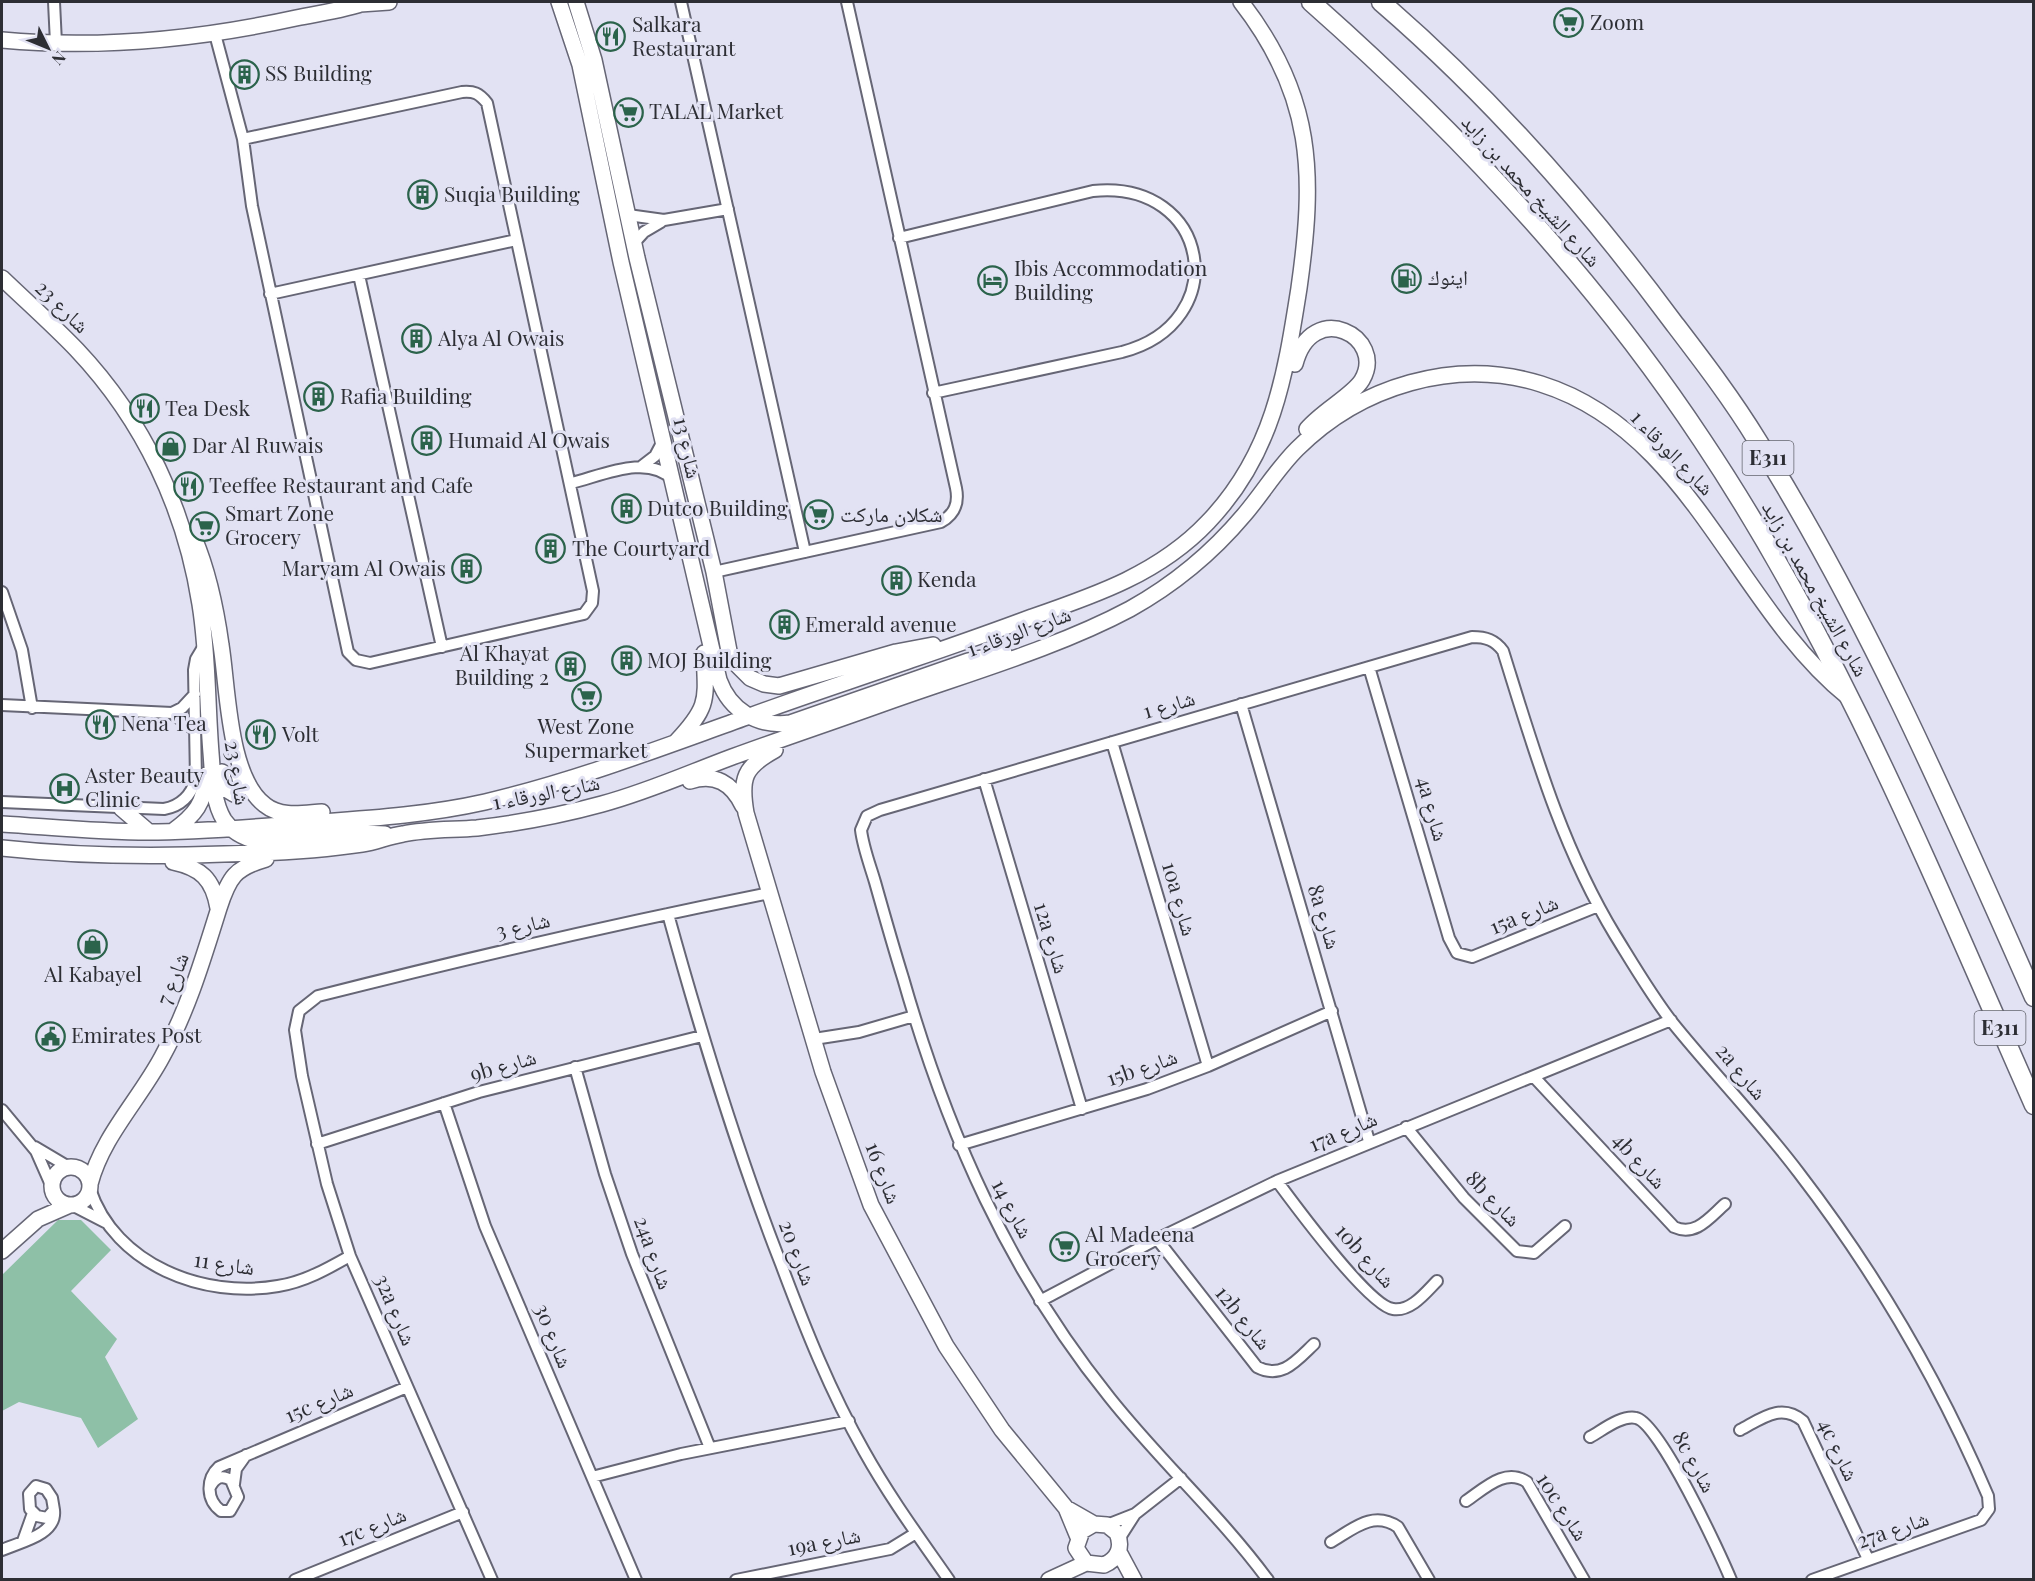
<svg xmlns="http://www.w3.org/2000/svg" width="2035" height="1581" font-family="'Playfair Display','Noto Naskh Arabic',serif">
  <rect width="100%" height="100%" fill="#e2e2f3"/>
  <path fill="#8ec0a7" d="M58,1220h23l30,30 -40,41 46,48 -12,18 33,62 -40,29 -17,-30 -62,-16 -17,9v-136z"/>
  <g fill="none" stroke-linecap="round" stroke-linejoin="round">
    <defs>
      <path id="street" d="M54,2l2,41
        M681,2l124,550
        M215,34l28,105 9,67 96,446 8,8 14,3 214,-49 8,-11 1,-12 -106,-488c-8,-10 -13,-12 -25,-11l-219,47
        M628,215l36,5 64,-11
        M899,238l194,-47c118,-12 141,132 29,161l-189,41
        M634,243l10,-11 17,-10
        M359,275l83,372
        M270,294l246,-54
        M642,466l13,-10 8,-15
        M571,483c30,-7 77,-30 102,-3
        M714,572l227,-50c14,-8 18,-19 15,-34l-109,-486
        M2,592l20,58 10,58
        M1369,667l80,271 8,15 15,4 126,-51
        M1241,704l128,437
        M2,705l170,8 23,17
        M172,713l10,-5 13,-14
        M1112,742l96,324
        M984,779l98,330
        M2,802l162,7c17,-3 27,-13 32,-30l-2,-109 2,-11 9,-15
        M668,914c33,119 68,235 113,350 24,64 49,127 83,187 25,45 55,86 85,129
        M814,1039l45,-7 55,-16
        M575,1067l30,107 27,80 78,194
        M1534,1077l140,150c22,10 36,-10 51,-23
        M444,1103l41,123 151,354
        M2,1110l34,41 15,34
        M1406,1127l58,71 53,53 17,2 31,-27
        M317,1144l162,-52 223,-56
        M959,1145l188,-56 61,-23 124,-55
        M35,1147l32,19
        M1277,1181c17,23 92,125 116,128 18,3 33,-17 44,-28
        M90,1189c25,76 114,110 188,97 26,-4 49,-17 72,-30
        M72,1205l33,17
        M1157,1239l100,128c25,13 40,-7 57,-23
        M1040,1301l117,-62 120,-58 394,-161
        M1740,1430c21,-11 41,-28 63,-9l65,138
        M1590,1437c13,-7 31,-22 46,-19 23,4 84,135 95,162
        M592,1477l89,-23 168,-33
        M234,1484l2,-15 10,-14
        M36,1486l10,3 6,9 2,12 -7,8 -10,-2 -7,-7 -1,-15z
        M210,1487c5,-9 11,-13 21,-7l7,17 -8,14h-9c-15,-11 -15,-32 -2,-44l188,-80
        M1466,1501c18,-12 39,-34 61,-19l57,98
        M1107,1525l28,-11
        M1119,1539l16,-25 46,-36
        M23,1541l10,-28
        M1331,1542c22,-13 42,-32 67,-15l31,53
        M2,1550c18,-8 55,-15 52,-40
        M295,1580l168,-68
        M492,1580l-142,-324 -23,-72 -25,-108 -7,-46 4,-19 19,-15c150,-38 301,-73 452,-103
        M736,1580l154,-31 26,-16
        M1268,1580c-48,-65 -108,-119 -158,-182 -101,-125 -163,-266 -207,-420 -10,-32 -19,-64 -28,-96 -5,-17 -12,-35 -14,-52l6,-14 13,-6 592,-173c14,0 23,3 31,14 31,99 58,195 112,284 18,29 36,60 57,87 41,51 87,98 127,151 76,99 140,208 189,323l1,13 -8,11 -169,60"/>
      <path id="secondary" d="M559,2l21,63 41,197 98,418c11,31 39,47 71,43l178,-62 36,-8
        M576,2l18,58 43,198 77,314 15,79 6,12 15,15 14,6 15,2 117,-34 37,-7
        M360,4l29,-2
        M2,40c98,9 198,-1 294,-22 24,-5 49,-8 71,-16
        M2,278c25,24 51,47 75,72 67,71 108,159 123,254 8,49 7,100 11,149 2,22 1,47 13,67 8,12 20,18 34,21l104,-8 23,1
        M1295,364c17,-66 92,-27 67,16 -9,15 -40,31 -55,49
        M194,538c14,33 22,71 27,107 7,43 7,132 44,160 16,13 39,8 57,7
        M676,742c34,-36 30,-42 28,-89
        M775,750c-31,17 -35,28 -29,63l77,259 48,133 75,141 56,84 64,78 12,29
        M222,772l2,16 10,6 8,-8 -4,-15
        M690,781c25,-8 42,2 53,25
        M121,808l28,24
        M2,824c48,3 97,8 146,8 58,0 116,-6 174,-10 55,-4 110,-8 163,-20 90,-21 175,-54 262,-85 54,-20 110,-38 164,-57 41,-14 81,-28 121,-43 64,-22 128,-44 176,-95 65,-68 77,-145 91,-234 16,-113 15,-192 -58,-286
        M173,831c22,-16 32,-28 33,-56
        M2,848c74,8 147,9 222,6 46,-1 92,-3 138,-10 14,-2 27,-8 41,-10 24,-5 49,-4 74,-6 42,-5 85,-13 125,-24 45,-12 87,-31 130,-47 49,-18 100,-35 150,-53 80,-29 173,-55 248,-95 43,-24 82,-56 114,-94 18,-21 33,-46 53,-66 63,-63 158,-92 244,-65 150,47 194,222 307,313
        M173,862c28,6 40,17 45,46
        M52 1186a19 19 0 1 1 38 0a19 19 0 1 1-38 0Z
        M90,1184c12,-47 49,-84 72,-127 26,-47 41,-98 57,-149 10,-31 16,-40 47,-49
        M2,1251l36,-32 32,-14
        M1066,1508l28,16 13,1 10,8c6,14 1,26 -13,32l-18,-2 -10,-15 6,-17 12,-7
        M1119,1552l15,28
        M1049,1580l37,-17"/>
      <path id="highway" d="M1311,2c146,129 283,275 391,438 138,206 232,439 332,665
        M1381,2c109,94 206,204 292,320 29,38 59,77 84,118 110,176 193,367 277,557"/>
    </defs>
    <use href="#street" stroke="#666675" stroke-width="14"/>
    <use href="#secondary" stroke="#666675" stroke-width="18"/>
    <use href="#highway" stroke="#666675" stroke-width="21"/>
    <use href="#street" stroke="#fff" stroke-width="10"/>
    <use href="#secondary" stroke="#fff" stroke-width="15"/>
    <use href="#highway" stroke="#fff" stroke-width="18"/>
  </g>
  <defs>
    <symbol id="supermarket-ring" viewBox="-11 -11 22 22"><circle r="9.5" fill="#e2e2f3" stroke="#2b634b" stroke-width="1.5"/><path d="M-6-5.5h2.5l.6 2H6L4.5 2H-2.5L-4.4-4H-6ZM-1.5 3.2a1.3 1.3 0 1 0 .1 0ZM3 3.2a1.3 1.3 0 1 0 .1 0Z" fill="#2b634b"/></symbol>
    <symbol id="restaurant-ring" viewBox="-11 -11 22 22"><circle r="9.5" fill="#e2e2f3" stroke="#2b634b" stroke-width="1.5"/><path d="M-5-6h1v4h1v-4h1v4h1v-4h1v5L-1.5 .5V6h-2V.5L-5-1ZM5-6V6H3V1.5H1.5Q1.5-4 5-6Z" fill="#2b634b"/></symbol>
    <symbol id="building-ring" viewBox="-11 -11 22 22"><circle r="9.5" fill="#e2e2f3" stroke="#2b634b" stroke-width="1.5"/><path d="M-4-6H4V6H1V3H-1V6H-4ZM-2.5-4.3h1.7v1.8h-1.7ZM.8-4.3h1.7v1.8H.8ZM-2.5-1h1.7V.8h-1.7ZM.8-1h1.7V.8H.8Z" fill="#2b634b"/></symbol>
    <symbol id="fuel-ring" viewBox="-11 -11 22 22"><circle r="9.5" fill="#e2e2f3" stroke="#2b634b" stroke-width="1.5"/><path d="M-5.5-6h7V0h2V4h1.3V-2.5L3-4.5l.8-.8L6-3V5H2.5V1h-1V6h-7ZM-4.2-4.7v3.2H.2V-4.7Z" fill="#2b634b"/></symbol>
    <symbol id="hotel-ring" viewBox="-11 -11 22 22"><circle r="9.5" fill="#e2e2f3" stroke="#2b634b" stroke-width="1.5"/><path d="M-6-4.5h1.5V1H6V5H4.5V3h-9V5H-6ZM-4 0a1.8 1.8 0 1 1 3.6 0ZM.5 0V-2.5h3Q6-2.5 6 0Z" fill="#2b634b"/></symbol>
    <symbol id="shop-ring" viewBox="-11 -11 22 22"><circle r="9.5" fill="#e2e2f3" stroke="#2b634b" stroke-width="1.5"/><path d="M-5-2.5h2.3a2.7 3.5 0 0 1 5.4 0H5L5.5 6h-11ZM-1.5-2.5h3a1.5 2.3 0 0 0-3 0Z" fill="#2b634b"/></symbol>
    <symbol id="hospital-ring" viewBox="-11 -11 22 22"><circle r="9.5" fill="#e2e2f3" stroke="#2b634b" stroke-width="1.5"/><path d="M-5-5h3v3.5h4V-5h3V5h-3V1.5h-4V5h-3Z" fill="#2b634b"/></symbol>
    <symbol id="civic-ring" viewBox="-11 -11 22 22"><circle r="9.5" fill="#e2e2f3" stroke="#2b634b" stroke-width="1.5"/><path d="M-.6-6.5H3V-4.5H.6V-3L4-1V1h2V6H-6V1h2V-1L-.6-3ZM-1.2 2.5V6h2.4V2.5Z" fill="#2b634b"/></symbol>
  </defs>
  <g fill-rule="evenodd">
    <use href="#supermarket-ring" x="1552" y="6" width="33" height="33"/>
    <use href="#restaurant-ring" x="594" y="20" width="33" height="33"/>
    <use href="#building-ring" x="228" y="58" width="33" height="33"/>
    <use href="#supermarket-ring" x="612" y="96" width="33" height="33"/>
    <use href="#building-ring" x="406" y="178" width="33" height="33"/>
    <use href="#fuel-ring" x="1390" y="262" width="33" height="33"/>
    <use href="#hotel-ring" x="976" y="264" width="33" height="33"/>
    <use href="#building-ring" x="400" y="322" width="33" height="33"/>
    <use href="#building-ring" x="302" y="380" width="33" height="33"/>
    <use href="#restaurant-ring" x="128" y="392" width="33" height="33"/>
    <use href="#building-ring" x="410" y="424" width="33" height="33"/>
    <use href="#shop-ring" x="154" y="430" width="33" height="33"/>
    <use href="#restaurant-ring" x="172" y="470" width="33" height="33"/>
    <use href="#building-ring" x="610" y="492" width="33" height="33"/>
    <use href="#supermarket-ring" x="802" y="498" width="33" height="33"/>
    <use href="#supermarket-ring" x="188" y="510" width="33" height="33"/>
    <use href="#building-ring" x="534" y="532" width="33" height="33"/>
    <use href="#building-ring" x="450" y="552" width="33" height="33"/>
    <use href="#building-ring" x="880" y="564" width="33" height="33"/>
    <use href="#building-ring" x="768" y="608" width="33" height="33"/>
    <use href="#building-ring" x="610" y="644" width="33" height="33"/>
    <use href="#building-ring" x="554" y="650" width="33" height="33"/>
    <use href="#supermarket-ring" x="570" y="680" width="33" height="33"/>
    <use href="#restaurant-ring" x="84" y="708" width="33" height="33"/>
    <use href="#restaurant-ring" x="244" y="718" width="33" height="33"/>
    <use href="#hospital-ring" x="48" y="772" width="33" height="33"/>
    <use href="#shop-ring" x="76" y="928" width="33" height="33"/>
    <use href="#civic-ring" x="34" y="1020" width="33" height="33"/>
    <use href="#supermarket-ring" x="1048" y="1230" width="33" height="33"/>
  </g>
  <g text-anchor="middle" stroke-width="6" stroke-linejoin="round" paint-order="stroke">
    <g fill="#e2e2f3" stroke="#63646d" stroke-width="1.5">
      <rect x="1742.5" y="441" width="51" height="34" rx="4.5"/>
      <rect x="1974.5" y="1011" width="51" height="34" rx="4.5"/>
    </g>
    <g font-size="20" font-weight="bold" fill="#2d2e34">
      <text x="1768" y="465">E311</text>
      <text x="2000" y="1035">E311</text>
    </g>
    <g font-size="21" fill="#2d2e34" stroke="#e2e2f3" text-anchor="start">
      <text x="1590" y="30">Zoom</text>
      <text x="632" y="32">Salkara<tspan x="632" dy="24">Restaurant</tspan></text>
      <text x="265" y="81">SS Building</text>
      <text x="649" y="119">TALAL Market</text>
      <text x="444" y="202">Suqia Building</text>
      <text x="1014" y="276">Ibis Accommodation<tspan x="1014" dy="24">Building</tspan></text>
      <text x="1428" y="285">اينوك</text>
      <text x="438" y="346">Alya Al Owais</text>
      <text x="340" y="404">Rafia Building</text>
      <text x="165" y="416">Tea Desk</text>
      <text x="448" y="448">Humaid Al Owais</text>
      <text x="192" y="453">Dar Al Ruwais</text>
      <text x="209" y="493">Teeffee Restaurant and Cafe</text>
      <text x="647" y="516">Dutco Building</text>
      <text x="225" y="521">Smart Zone<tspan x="225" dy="24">Grocery</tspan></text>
      <text x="840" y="522">شكلان ماركت</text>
      <text x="572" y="556">The Courtyard</text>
      <text x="446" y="576" text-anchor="end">Maryam Al Owais</text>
      <text x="917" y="587">Kenda</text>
      <text x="805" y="632">Emerald avenue</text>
      <text x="549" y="661" text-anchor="end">Al Khayat<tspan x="549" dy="24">Building 2</tspan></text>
      <text x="647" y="668">MOJ Building</text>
      <text x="121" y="731">Nena Tea</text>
      <text x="586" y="734" text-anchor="middle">West Zone<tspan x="586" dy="24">Supermarket</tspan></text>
      <text x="282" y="742">Volt</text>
      <text x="85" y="783">Aster Beauty<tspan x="85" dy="24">Clinic</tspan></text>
      <text x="93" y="982" text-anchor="middle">Al Kabayel</text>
      <text x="71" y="1043">Emirates Post</text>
      <text x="1085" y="1242">Al Madeena<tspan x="1085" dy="24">Grocery</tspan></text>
    </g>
    <g font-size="21" fill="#2d2e34" stroke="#e2e2f3">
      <text transform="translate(1531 191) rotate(48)" y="7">شارع الشيخ محمد بن زايد</text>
      <text transform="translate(62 307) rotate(44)" y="7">شارع 23</text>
      <text transform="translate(687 448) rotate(77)" y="7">شارع 13</text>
      <text transform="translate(1672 453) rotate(46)" y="7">شارع الورقاء 1</text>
      <text transform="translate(1815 589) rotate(61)" y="7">شارع الشيخ محمد بن زايد</text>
      <text transform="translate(1019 632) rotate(-20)" y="7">شارع الورقاء 1</text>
      <text transform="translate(1169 705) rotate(-16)" y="7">شارع 1</text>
      <text transform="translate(237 773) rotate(80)" y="7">شارع 23</text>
      <text transform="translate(546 793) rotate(-11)" y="7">شارع الورقاء 1</text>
      <text transform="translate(1432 809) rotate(74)" y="7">4a شارع</text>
      <text transform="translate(1179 899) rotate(74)" y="7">10a شارع</text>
      <text transform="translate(1524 915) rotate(-22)" y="7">15a شارع</text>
      <text transform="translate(1324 917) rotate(73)" y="7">8a شارع</text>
      <text transform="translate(523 926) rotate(-13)" y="7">شارع 3</text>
      <text transform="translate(1051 938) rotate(73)" y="7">12a شارع</text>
      <text transform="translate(173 979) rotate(-69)" y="7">شارع 7</text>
      <text transform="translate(503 1066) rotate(-16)" y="7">9b شارع</text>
      <text transform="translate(1142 1068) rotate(-19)" y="7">15b شارع</text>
      <text transform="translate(1741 1072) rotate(50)" y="7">2a شارع</text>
      <text transform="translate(1343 1132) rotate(-23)" y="7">17a شارع</text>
      <text transform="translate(1639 1161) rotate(47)" y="7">4b شارع</text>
      <text transform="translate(883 1173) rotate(69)" y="7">شارع 16</text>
      <text transform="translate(1493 1199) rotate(46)" y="7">8b شارع</text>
      <text transform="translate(1012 1209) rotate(62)" y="7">شارع 14</text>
      <text transform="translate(653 1253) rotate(70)" y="7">24a شارع</text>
      <text transform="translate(797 1253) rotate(69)" y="7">شارع 20</text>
      <text transform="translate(1365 1256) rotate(48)" y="7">10b شارع</text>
      <text transform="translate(224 1264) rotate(8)" y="7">شارع 11</text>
      <text transform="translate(395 1310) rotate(67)" y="7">32a شارع</text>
      <text transform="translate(1243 1318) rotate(51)" y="7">12b شارع</text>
      <text transform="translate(553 1336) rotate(68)" y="7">شارع 30</text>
      <text transform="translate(319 1403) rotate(-23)" y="7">15c شارع</text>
      <text transform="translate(1838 1450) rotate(64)" y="7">4c شارع</text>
      <text transform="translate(1694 1462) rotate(61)" y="7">8c شارع</text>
      <text transform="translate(1562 1507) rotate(57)" y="7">10c شارع</text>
      <text transform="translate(372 1527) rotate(-22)" y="7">17c شارع</text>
      <text transform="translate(1893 1530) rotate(-19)" y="7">27a شارع</text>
      <text transform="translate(824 1542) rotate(-11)" y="7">19a شارع</text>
    </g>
  </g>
  <rect width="2035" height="1581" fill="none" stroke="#2d2e34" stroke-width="6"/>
  <g transform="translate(48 48) rotate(133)" stroke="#e2e2f3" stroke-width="4.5" paint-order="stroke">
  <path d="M0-4.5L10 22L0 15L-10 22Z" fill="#2d2e34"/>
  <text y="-9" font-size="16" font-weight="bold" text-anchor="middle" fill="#2d2e34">N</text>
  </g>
</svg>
